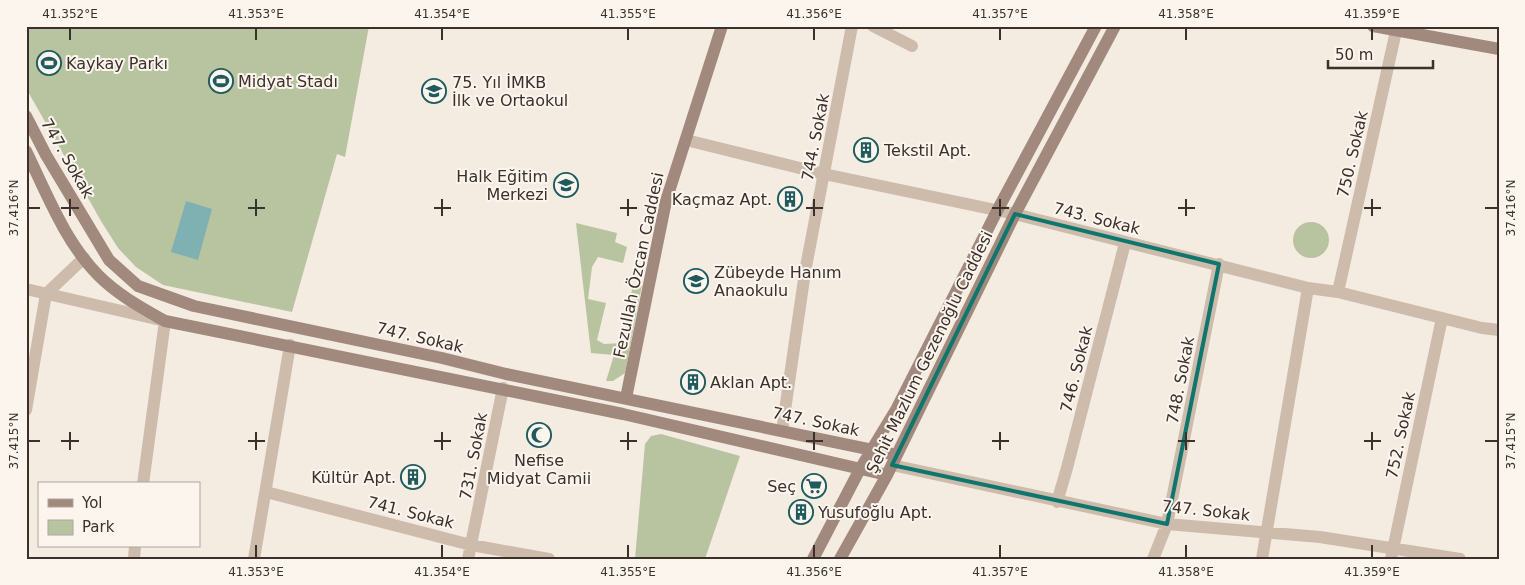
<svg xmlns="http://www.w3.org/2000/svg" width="1525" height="585" font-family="'DejaVu Sans',sans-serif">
  <rect width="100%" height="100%" fill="#f4ebe1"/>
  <path fill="#b8c4a0" d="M26,26h343l-24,131 -8,-3 -45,158 -129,-27 -27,-18 -18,-19 -17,-27 -75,-133z
    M1293 240a18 18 0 1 1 36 0a18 18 0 1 1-36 0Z
    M576,223l41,10 -2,9 12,5 -4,16 -25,-6 -6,10 -4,32 18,4 -9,37 7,4 18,-1 11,-59 9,1 -17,88 -12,8h-7l8,-26 -23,-2z
    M661,434l79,22 -35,103h-70l10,-115 6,-8z"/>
  <path fill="#7fb0b2" d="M186,201l26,8 -14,51 -27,-8z"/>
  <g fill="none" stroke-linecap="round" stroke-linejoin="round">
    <path stroke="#cdbbac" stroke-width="12" d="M873,26l39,20
      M686,140l138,34 191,40 293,74 30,4 144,36 17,2
      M26,289l139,32 -22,163
      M1338,292l58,-261 5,-5
      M26,410l20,-116 38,-36
      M782,431l23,-159 47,-246
      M892,465l275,59 153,13 140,22
      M266,492l205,53 78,14
      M1057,502l10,-34 58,-225
      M134,559l1,-13
      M254,559l36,-214
      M468,559l35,-171
      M1153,559l14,-35 52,-260
      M1262,559l46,-271
      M1391,559l51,-241"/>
    <path stroke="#a18a7d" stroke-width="12" d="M1373,26l126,23
      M26,116l20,39 63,105 29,26 56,20 248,52 64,16 391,81
      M26,151c21,43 39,91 73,125 19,19 43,32 66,45l458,93 264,61
      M626,398l40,-197 56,-175
      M813,559l47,-90 37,-61 100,-197 99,-185
      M840,559l47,-84 128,-261 100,-188"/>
  </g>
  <path fill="none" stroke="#0f766e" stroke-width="4" stroke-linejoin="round" d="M1015,214l204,50 -52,260 -275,-59z"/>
  <path fill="none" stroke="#3b302b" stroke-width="2" d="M70,28v12M256,28v12M442,28v12M628,28v12M814,28v12M1000,28v12M1186,28v12M1372,28v12M70,199v17M256,199v17M442,199v17M628,199v17M814,199v17M1000,199v17M1186,199v17M1372,199v17M28,208h12M61,208h18M248,208h17M434,208h17M620,208h17M806,208h17M992,208h17M1178,208h17M1364,208h17M1485,208h13M70,432v18M256,432v18M442,432v18M628,432v18M814,432v18M1000,432v18M1186,432v18M1372,432v18M28,441h12M61,441h18M248,441h17M434,441h17M620,441h17M806,441h17M992,441h17M1178,441h17M1364,441h17M1485,441h13M256,545v13M442,545v13M628,545v13M814,545v13M1000,545v13M1186,545v13M1372,545v13"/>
  <defs>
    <symbol id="stadium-ring" viewBox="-11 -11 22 22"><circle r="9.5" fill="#fbf5ee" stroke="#1f5a5e" stroke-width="1.5"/><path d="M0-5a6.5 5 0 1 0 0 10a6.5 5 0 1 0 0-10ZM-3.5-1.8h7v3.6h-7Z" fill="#1f5a5e"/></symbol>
    <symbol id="school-ring" viewBox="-11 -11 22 22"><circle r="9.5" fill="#fbf5ee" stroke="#1f5a5e" stroke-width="1.5"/><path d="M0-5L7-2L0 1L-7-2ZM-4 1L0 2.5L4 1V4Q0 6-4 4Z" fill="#1f5a5e"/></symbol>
    <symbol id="building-ring" viewBox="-11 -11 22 22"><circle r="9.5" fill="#fbf5ee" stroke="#1f5a5e" stroke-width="1.5"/><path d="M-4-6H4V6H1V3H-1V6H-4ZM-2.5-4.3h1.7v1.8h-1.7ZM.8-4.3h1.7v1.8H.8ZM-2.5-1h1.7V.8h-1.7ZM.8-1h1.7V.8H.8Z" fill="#1f5a5e"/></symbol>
    <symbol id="mosque-ring" viewBox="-11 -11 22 22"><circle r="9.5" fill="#fbf5ee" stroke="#1f5a5e" stroke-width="1.5"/><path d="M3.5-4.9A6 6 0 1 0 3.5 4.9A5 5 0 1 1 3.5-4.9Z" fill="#1f5a5e"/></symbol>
    <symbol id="supermarket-ring" viewBox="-11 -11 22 22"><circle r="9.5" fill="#fbf5ee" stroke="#1f5a5e" stroke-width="1.5"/><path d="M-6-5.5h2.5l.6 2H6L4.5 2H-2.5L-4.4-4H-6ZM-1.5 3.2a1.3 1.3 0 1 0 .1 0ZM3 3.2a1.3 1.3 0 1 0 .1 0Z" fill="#1f5a5e"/></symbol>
  </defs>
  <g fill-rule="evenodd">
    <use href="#stadium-ring" x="35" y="49" width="28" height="28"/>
    <use href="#stadium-ring" x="207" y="67" width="28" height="28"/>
    <use href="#school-ring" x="420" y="77" width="28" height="28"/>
    <use href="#building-ring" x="852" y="136" width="28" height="28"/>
    <use href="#school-ring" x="552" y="171" width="28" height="28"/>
    <use href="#building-ring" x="776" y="185" width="28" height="28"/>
    <use href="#school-ring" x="682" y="267" width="28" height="28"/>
    <use href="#building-ring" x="679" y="368" width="28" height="28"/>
    <use href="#mosque-ring" x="525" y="421" width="28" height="28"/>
    <use href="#building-ring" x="399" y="463" width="28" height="28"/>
    <use href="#supermarket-ring" x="800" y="472" width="28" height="28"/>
    <use href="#building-ring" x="787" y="498" width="28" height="28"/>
  </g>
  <g text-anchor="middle" stroke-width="4" stroke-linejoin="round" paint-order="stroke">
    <g font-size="16" fill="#3b302b" stroke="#fbf5ee" text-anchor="start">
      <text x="66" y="69">Kaykay Parkı</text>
      <text x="238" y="87">Midyat Stadı</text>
      <text x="452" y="88">75. Yıl İMKB<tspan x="452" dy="18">İlk ve Ortaokul</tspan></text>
      <text x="884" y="156">Tekstil Apt.</text>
      <text x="548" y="182" text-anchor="end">Halk Eğitim<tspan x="548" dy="18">Merkezi</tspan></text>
      <text x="772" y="205" text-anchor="end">Kaçmaz Apt.</text>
      <text x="714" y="278">Zübeyde Hanım<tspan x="714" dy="18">Anaokulu</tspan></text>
      <text x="710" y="388">Aklan Apt.</text>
      <text x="539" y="466" text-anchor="middle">Nefise<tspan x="539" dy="18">Midyat Camii</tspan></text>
      <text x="396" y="483" text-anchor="end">Kültür Apt.</text>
      <text x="796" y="492" text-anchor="end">Seç</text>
      <text x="818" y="518">Yusufoğlu Apt.</text>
    </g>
    <g font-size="16" fill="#3b302b" stroke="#fbf5ee">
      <text transform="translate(815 137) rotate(-79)" y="6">744. Sokak</text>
      <text transform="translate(1352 154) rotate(-77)" y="6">750. Sokak</text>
      <text transform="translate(68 158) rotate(60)" y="6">747. Sokak</text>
      <text transform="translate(1097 218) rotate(14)" y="6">743. Sokak</text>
      <text transform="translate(638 265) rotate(-78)" y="6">Fezullah Özcan Caddesi</text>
      <text transform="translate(420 337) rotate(13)" y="6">747. Sokak</text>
      <text transform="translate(929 352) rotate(-64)" y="6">Şehit Mazlum Gezenoğlu Caddesi</text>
      <text transform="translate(1076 369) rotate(-76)" y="6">746. Sokak</text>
      <text transform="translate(1180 380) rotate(-79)" y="6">748. Sokak</text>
      <text transform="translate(816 421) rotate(12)" y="6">747. Sokak</text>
      <text transform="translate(1400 435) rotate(-78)" y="6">752. Sokak</text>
      <text transform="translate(473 456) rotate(-79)" y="6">731. Sokak</text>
      <text transform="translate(1206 510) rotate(6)" y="6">747. Sokak</text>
      <text transform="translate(411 512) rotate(14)" y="6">741. Sokak</text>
    </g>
  </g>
  <rect width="1525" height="585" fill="none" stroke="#fbf5ee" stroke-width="55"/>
  <rect x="38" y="482" width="162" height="65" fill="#fbf5ee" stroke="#aea6a0"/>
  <rect x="48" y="499" width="25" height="8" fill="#a18a7d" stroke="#aea6a0"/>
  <text x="82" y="508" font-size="15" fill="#3b302b">Yol</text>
  <rect x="48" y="520" width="25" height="15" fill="#b8c4a0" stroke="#aea6a0"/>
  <text x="82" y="532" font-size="15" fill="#3b302b">Park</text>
  <path d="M1328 60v8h105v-8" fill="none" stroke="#3b302b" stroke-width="2.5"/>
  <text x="1335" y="60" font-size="15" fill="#3b302b" stroke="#fbf5ee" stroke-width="4" paint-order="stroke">50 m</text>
  <rect x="28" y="28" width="1470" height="530" fill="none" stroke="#3b302b" stroke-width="2"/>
  <g font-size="12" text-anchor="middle" fill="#3b302b">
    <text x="70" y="18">41.352°E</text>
    <text x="256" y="18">41.353°E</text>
    <text x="442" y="18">41.354°E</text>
    <text x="628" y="18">41.355°E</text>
    <text x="814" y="18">41.356°E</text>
    <text x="1000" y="18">41.357°E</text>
    <text x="1186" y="18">41.358°E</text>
    <text x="1372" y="18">41.359°E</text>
    <text transform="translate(14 208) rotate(-90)" y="4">37.416°N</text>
    <text transform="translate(1511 208) rotate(-90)" y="4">37.416°N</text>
    <text transform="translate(14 441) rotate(-90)" y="4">37.415°N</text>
    <text transform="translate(1511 441) rotate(-90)" y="4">37.415°N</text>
    <text x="256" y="576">41.353°E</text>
    <text x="442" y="576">41.354°E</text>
    <text x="628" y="576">41.355°E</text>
    <text x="814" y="576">41.356°E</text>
    <text x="1000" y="576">41.357°E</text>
    <text x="1186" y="576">41.358°E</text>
    <text x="1372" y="576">41.359°E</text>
  </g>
</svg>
